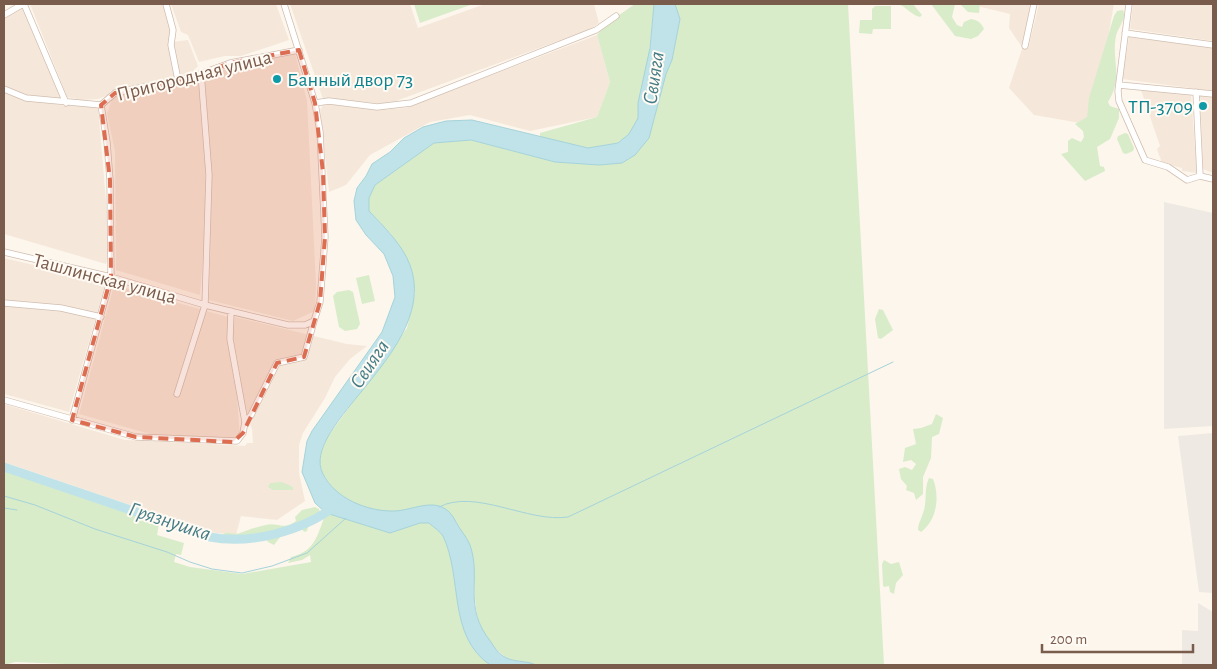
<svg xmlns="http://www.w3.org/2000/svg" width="1217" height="669" font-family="'Alegreya Sans',sans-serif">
  <rect width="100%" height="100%" fill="#fdf6ec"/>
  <path fill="#f5e8da" d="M30,4h133l10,38 15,-2 10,26 -7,7 -81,18 -1,4 -11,4 -16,1 -15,-3z
    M171,4h105l13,36 -48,16h-16l-26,6 -11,-27 -7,-3z
    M290,4h120l8,24 67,-24h109l5,19 -11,7 -200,74 -65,-5z
    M977,4h54l-9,43 -13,-19 1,-14 -29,-7z
    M1039,4h75l-22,121 -58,-10 -25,-27 13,-39h6z
    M1133,4h80v37l-83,-12z
    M23,6l40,92 -4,2 -33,-4 -22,-9v-71z
    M597,35l13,47 -13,35 -67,14 -60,-16 -40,7 -60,33 -24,30 -17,7 -9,-82 4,-6 13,-1 40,7 28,-2z
    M1129,37l84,11v43l-91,-12z
    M295,53l12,48 9,183 -1,27 -22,10 -84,-21 3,-117 -9,-108z
    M198,79l7,86 1,57 -6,73 -84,-25 -1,-119 -8,-37 6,-17z
    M1141,90l50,4 6,79 -15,-2v-3l-20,-5 -5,-14 3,-3z
    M4,91l21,8 40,7h33l9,107 1,42 -2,9 -102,-30z
    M1200,94l13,1v78l-10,-4z
    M4,258l102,24 -37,130 -65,-18z
    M114,285l114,32v26l7,26 5,69 -86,-3 -75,-21z
    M235,317l112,27 20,2 -17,13 -15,18 -10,21 -22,35 -4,12v28l6,28 -28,19 -36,-4 -5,19 -27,-3 -205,-70v-58l121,36 107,5 13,1 2,-3h6l-1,-14 -9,-21 -12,-71z"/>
  <path fill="#efe9e4" d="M1164,202l49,11v213l-49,3z
    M1213,433v160l-14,-1 -21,-156z
    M1198,603l15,9v53h-31v-35l16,1z"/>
  <path fill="#d8ecc9" d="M414,4h59l-53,19z
    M635,4h19l-6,60 -10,58 -9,12 -11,9 -30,5 -48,-11v-4l57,-16 13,-35 -13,-47 9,-11z
    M675,4h173l36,661h-348c-11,-5 -24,-2 -33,-10 -36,-27 -25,-61 -31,-99 -2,-14 -11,-22 -16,-35l-52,-7 -35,-1 -35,-23 -12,-17 -3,-16 7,-18 81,-111 8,-35 -6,-28 -18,-31 -22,-23v-13l6,-13 59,-42 37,-3 84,22 44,3 23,-2 13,-8 14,-17 17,-64 6,-14 8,-41z
    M898,4h15l9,11 -2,2c-9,-2 -13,-10 -22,-13z
    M931,4h24l-3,13 5,8 5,2 2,-5 7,-3c6,1 10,3 13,10l-6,7 -7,3 -16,-3z
    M960,4h20l-1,9 -11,-1z
    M875,6h16v23h-18l-1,5 -13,-1 1,-13h12v-11z
    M1123,10c4,9 -5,17 -7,26 -5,25 8,40 -8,66l2,4 9,3v9l-9,21 -13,8 3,19 4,1 1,4 -20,10 -24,-27 7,-2v-11l4,-3 9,4 3,-5 -1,-6 -8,-7 12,-7 2,-19 25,-82 3,-5z
    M1125,133l3,1 6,14 -1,3 -7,3 -3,-1 -6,-14 1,-3z
    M369,275l6,26 -13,3 -6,-26z
    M349,290l4,2 7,32 -3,5 -12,2 -6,-4 -6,-31 4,-4z
    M879,309l4,1 10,20 -12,9 -3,-1 -3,-19z
    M936,414l7,4 -4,16 -7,3 -1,21 -8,19v17l-7,6 -2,-7 -8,-3 1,-4 -6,-7 -2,-10 6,-2 7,3 4,-6 -5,-4 -8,2 2,-14 11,-4 -3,-15 8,-1 11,-4z
    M4,471l155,53 -2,11 27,8 -3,12 -5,-1 -2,8 16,5 52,7 69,-12 -1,-7 -8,5 -14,3 3,-6c25,-6 26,-22 35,-44l64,20 30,-10h9c4,4 11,8 14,13 20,42 4,99 47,129h-397l-78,-3 -11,3z
    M929,478l4,1c7,18 4,41 -12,53l-3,-2c0,-7 4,-12 6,-20 3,-11 0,-21 5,-32z
    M282,482l11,5v3h-20l-5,-3 2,-4z
    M315,507l4,2 1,5 -11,10 -2,7 -3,1 -2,-3 -21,7 -7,9 -6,-3 -2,-4 -42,5 -3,-7 4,-3c5,-1 10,2 15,0 9,-4 17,-6 26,-8 12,-3 17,6 30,-4l-1,-4 7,-7z
    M884,560l7,4 8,-2 4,13 -7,8 -2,11 -4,-2 -1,-6 -5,1 -1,-2 -1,-21z"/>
  <path fill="#bfe3e8" stroke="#a5d3da" d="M654,4h21l5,15 -8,41 -6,14 -17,64 -14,17 -13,8 -23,2 -44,-3 -84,-22 -37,3 -59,42 -6,13v13c15,16 33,33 41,54 31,84 -112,160 -87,209 12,24 43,37 69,37 21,1 49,-20 64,11 4,8 11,15 14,23 12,35 -8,61 21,97 3,5 7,11 12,14 10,7 23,4 33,9h-46c-43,-30 -27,-87 -47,-129 -3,-5 -10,-9 -14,-13h-9l-30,10 -64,-20 -11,-10 -13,-31 5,-31 5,-10 70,-99 13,-35 -2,-21 -9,-22 -18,-19 -10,-15 -2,-19 3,-13 9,-12 6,-12 18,-12 14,-14 19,-11 23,-6 26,-1 116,28 30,-5 11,-9 9,-16v-15l12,-55z"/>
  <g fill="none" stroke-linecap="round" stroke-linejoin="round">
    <path stroke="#a5d3da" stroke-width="1" d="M4,496l31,9 60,24 72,23 23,10 22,7 30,4 30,-7 35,-13 39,-35
      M439,507c36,-19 89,16 129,10l325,-155
      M4,508l13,2"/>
    <path stroke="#bfe3e8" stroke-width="9" d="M4,467l206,70c40,8 93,-6 125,-31"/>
    <defs>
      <path id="minor" d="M24,4l42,99
        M166,4l7,26 -2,15 7,35
        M1129,4l-11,87 1,10 26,59 23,7 19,13 13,-4 13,3
        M4,15l19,-11
        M1125,33l88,12
        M1025,46l9,-42
        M1119,85l94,9
        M4,89l22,9 75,7 14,-12 77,-16 38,-14 69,-13
        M1196,92l4,84
        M315,103l14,-2 48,6 34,-4 185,-73 20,-14
        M4,252l107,25 94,28 83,20h17l9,-4 6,-19 5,-65 -5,-105 -5,-29 -31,-99
        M4,303l57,5 40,9
        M177,394l28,-89 4,-130 -8,-102
        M4,400l132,37 101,4 6,-8 2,-11 -15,-83 1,-28
        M72,420l39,-143 -1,-97 -3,-38 -6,-37
        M245,422l6,-7 26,-52 27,-6 10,-36"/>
    </defs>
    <use href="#minor" stroke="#d1beb0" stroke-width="7"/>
    <use href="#minor" stroke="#fff" stroke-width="5.5"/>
  </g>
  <path fill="#dc6d51" fill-opacity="0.2" stroke="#dc6d51" stroke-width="4" stroke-dasharray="10 6" stroke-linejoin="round" d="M299,50l16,53 8,69 2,65 -5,65 -16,55 -27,6 -34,70 -10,9 -97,-5 -64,-17 39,-143 -1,-97 -9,-75 14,-12 77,-16 38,-14z"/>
  <g fill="#0f9aa8" stroke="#fffaf3" stroke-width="2">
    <circle cx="277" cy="79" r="5"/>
    <circle cx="1203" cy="106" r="5"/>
  </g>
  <g text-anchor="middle" stroke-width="4" stroke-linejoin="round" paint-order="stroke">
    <g font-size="20" fill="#7a5c4d" stroke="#fffaf3">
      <text transform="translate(194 75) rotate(-14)" y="7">Пригородная улица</text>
      <text transform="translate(105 278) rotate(15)" y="7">Ташлинская улица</text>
    </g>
    <g font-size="20" fill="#0d838f" stroke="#fffaf3" text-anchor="start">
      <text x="287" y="86">Банный двор 73</text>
      <text x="1193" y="113" text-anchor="end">ТП-3709</text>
    </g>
    <g font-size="21" font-style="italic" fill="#437c86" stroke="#fffaf3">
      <text transform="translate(653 78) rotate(-82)" y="7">Свияга</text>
      <text transform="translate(369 364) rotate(-56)" y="7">Свияга</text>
      <text transform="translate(170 521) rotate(18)" y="7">Грязнушка</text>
    </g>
  </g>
  <rect width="1217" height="669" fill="none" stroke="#7a5c4d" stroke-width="10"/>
  <path d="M1042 644v8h151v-8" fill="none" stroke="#7a5c4d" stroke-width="2.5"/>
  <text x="1050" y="644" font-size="15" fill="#7a5c4d" stroke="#fffaf3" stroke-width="4" paint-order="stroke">200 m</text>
</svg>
